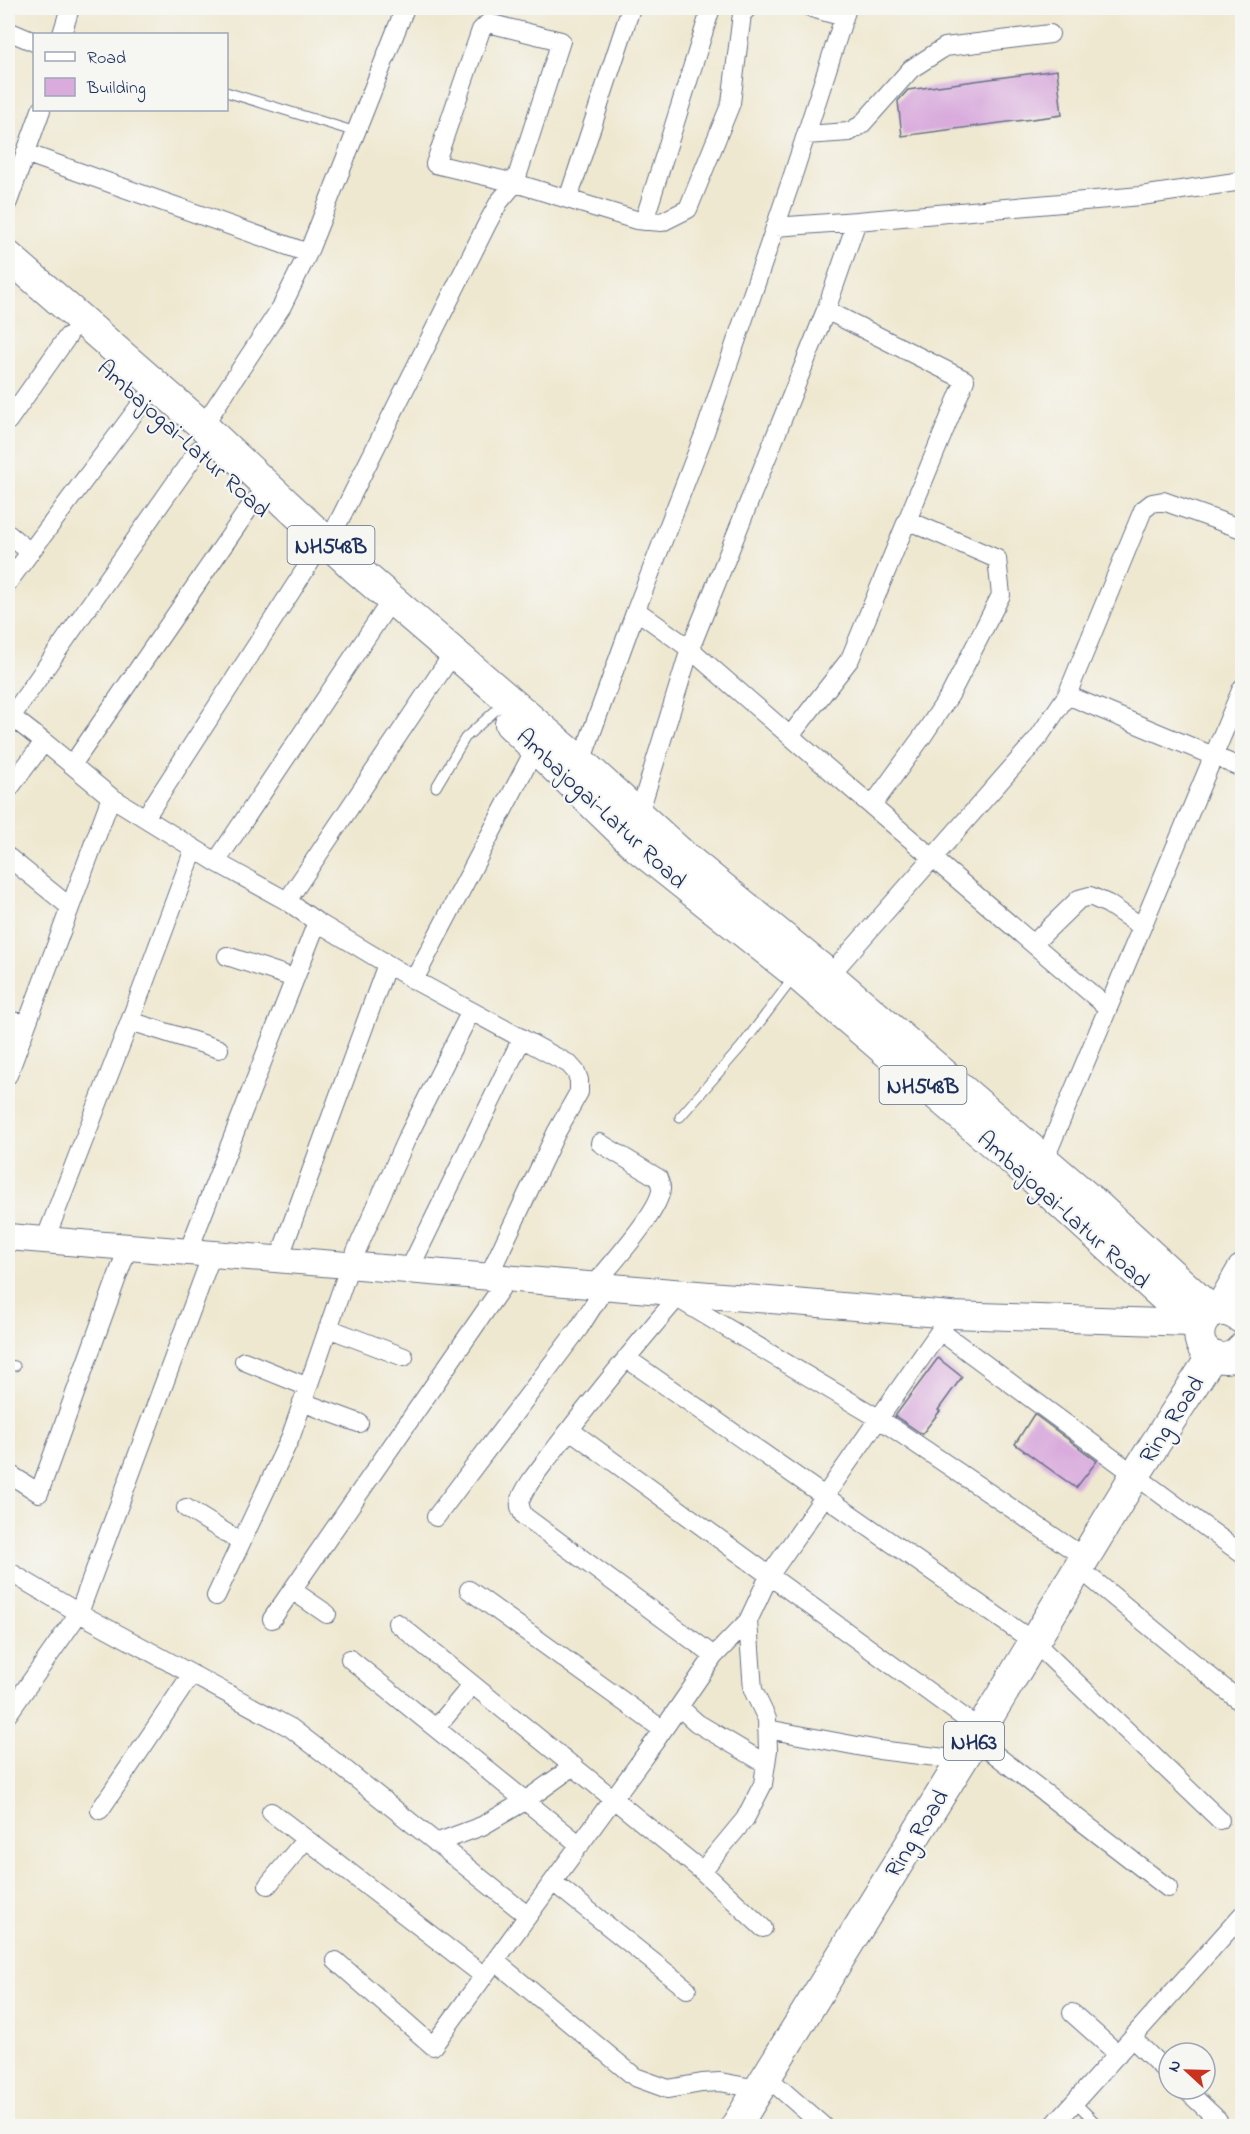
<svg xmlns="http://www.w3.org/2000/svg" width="1250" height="2134" font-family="'Indie Flower',sans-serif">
  <rect width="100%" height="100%" fill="#f6f6f2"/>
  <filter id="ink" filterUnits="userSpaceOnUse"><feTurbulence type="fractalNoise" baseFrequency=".0167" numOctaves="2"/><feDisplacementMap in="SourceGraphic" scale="12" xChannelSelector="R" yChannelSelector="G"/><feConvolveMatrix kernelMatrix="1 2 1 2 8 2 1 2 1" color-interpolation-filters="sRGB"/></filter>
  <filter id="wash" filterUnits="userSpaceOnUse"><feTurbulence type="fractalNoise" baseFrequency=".008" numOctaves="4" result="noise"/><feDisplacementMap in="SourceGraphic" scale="24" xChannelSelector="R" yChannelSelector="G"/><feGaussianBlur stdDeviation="1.35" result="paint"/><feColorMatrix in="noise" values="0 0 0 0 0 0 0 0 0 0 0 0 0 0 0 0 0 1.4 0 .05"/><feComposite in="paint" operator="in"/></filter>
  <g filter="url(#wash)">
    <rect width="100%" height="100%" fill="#efe8d0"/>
    <g id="blocks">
      <path fill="#d9acdd" d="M1057,70l5,45 -160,21 -4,-35 10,-11z
        M938,1358l24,19 -24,33 2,1 -18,23 -27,-18z
        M1034,1414l63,47 -21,27 -61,-44z"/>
    </g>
  </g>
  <g filter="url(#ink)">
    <use href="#blocks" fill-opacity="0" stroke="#657086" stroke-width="1.5"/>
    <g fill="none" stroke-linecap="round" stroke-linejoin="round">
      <defs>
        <path id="service" d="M226,92l130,40
          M436,787l29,-49 31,-28
          M680,1117l61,-70 53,-70
          M8,1365l7,1
          M1075,2102l24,24"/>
        <path id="minor" d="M812,8l32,9
          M8,31l26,11
          M62,34l8,-26
          M806,135l43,-3 12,-7 50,-56 34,-22 105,-13
          M25,153l283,100
          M568,199l63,-191
          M8,202l33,-92
          M644,221l67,-213
          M775,227l82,-6
          M826,310l31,-89 284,-25 101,-15
          M8,421l60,-85
          M203,426l79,-120 26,-53 97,-245
          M8,534l22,18
          M328,543l159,-319 12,-22 16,-19 -80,-19 46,-134 7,-7 73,18 -46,142 121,37 26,2 26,-13 43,-106 11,-89 6,-6
          M8,582l136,-182
          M636,610l54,39 100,87 318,272
          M1067,695l175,73
          M8,714l36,28
          M11,717l188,-268
          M581,762l55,-152 69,-178 86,-251 56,-173
          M72,765l182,-264
          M8,790l36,-48 67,55
          M872,806l50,-69 28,-42 51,-100 -4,-36 -90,-39
          M145,818l171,-265
          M633,820l6,-6 51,-165 136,-339 139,70 -115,279 -60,77
          M8,857l62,50
          M216,862l168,-251
          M287,901l159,-237
          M1033,944l46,-45 11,-3 18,8 34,23
          M227,956l67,22
          M829,976l209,-238 29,-43 76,-185 9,-7 11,-2 79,28
          M414,980l121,-231
          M8,1021l19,2
          M130,1021l89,28
          M8,1075l103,-278 105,65 71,39 30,21 97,58 155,84 7,8 3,8v12l-23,41 -68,144
          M1041,1168l201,-480
          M45,1240l85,-219 64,-172
          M188,1252l129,-330
          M279,1259l108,-295
          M409,1270l113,-232
          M594,1285c15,-18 69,-77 67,-98 0,-2 -3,-8 -3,-9l-58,-35
          M670,1294l208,124 207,140
          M677,1298c-42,49 -83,99 -122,151 -11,15 -27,32 -34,50 -3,6 0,11 3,17l190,140
          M328,1328l76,29
          M940,1331l302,223
          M626,1358l408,284 186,178
          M244,1361l64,26
          M302,1402l57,21
          M570,1430l411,300
          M8,1473l31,20 89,-246
          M186,1508l55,34
          M436,1517l143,-189 27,-42
          M1079,1568l163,135
          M8,1571l71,42 212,115 52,40 185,148
          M292,1590l35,24
          M469,1590l194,140
          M216,1596l75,-160 59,-171 55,-123 66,-131
          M272,1619l236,-341
          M397,1623l305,248 61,57
          M350,1659l230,186
          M679,1707l18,16 69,41
          M8,1714l71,-101 133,-359
          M436,1728l36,-43
          M767,1729l112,21 82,10
          M975,1739l193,149
          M100,1810l91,-135
          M271,1812l213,164
          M436,1843l46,-17 43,-25 49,-35
          M702,1871l43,-52 18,-35 5,-34 -1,-31 -14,-29 -5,-69
          M553,1882l134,107
          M268,1885l38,-46
          M336,1961l97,85 223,-306 58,-84 34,-35 21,-45 182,-261
          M495,1961l140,116 33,12 34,-6 18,-1 38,7
          M1072,2013l46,41
          M1132,2038l37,36
          M766,2076l57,50
          M1185,2089l33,31
          M1053,2126l189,-211"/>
        <path id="secondary" d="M8,1237l943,78 240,8"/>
        <path id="trunk" d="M8,256l195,170 152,142 226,194 102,93 134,110 283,243 113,104
          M510,724l129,125 157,125 239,206 164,149
          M1219,1310l23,-40
          M1242,1319c-40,-30 -59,31 -25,38 10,3 18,-1 25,-9
          M736,2126l239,-387 160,-264 77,-119"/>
      </defs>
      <use href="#service" stroke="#657086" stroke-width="11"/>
      <use href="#minor" stroke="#657086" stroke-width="20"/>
      <use href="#secondary" stroke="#657086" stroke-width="28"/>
      <use href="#trunk" stroke="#657086" stroke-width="32"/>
      <use href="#service" stroke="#fff" stroke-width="9"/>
      <use href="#minor" stroke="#fff" stroke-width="18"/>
      <use href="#secondary" stroke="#fff" stroke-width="26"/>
      <use href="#trunk" stroke="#fff" stroke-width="30"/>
    </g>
  </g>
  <g text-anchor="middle" stroke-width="4.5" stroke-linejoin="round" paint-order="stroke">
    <g fill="#f6f6f2" stroke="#5d6b8a" stroke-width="1.5">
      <rect x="287.5" y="526" width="87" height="38" rx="4.5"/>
      <rect x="879.5" y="1066" width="87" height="38" rx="4.5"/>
      <rect x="944" y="1722" width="60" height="38" rx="4.5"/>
    </g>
    <g font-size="22" font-weight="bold" fill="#1b2f5e">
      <text x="331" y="553">NH548B</text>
      <text x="923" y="1093">NH548B</text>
      <text x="974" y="1749">NH63</text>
    </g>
    <g font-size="24" fill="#1b2f5e" stroke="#f6f6f2">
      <text transform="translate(184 438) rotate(42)" y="8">Ambajogai-Latur Road</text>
      <text transform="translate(602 808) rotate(43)" y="8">Ambajogai-Latur Road</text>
      <text transform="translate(1064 1209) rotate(42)" y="8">Ambajogai-Latur Road</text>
      <text transform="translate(1171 1419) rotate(-57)" y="8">Ring Road</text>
      <text transform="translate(916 1833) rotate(-58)" y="8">Ring Road</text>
    </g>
  </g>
  <rect width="1250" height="2134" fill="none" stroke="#f6f6f2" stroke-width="30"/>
  <rect x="33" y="33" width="195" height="78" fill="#f6f6f2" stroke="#9ea6b7" stroke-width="1.5"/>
  <rect x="45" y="52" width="30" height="9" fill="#ffffff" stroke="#9ea6b7" stroke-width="1.5"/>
  <text x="87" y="63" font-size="18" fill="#1b2f5e">Road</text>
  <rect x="45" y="78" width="30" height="18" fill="#d9acdd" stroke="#9ea6b7" stroke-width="1.5"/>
  <text x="87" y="93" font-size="18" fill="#1b2f5e">Building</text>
  <g transform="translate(1187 2071) rotate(292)"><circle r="28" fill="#f6f6f2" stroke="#9ea6b7" stroke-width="1.5"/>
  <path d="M0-4.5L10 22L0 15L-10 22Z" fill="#c8321e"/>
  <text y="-9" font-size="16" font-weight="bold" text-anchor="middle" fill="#1b2f5e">N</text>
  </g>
</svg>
